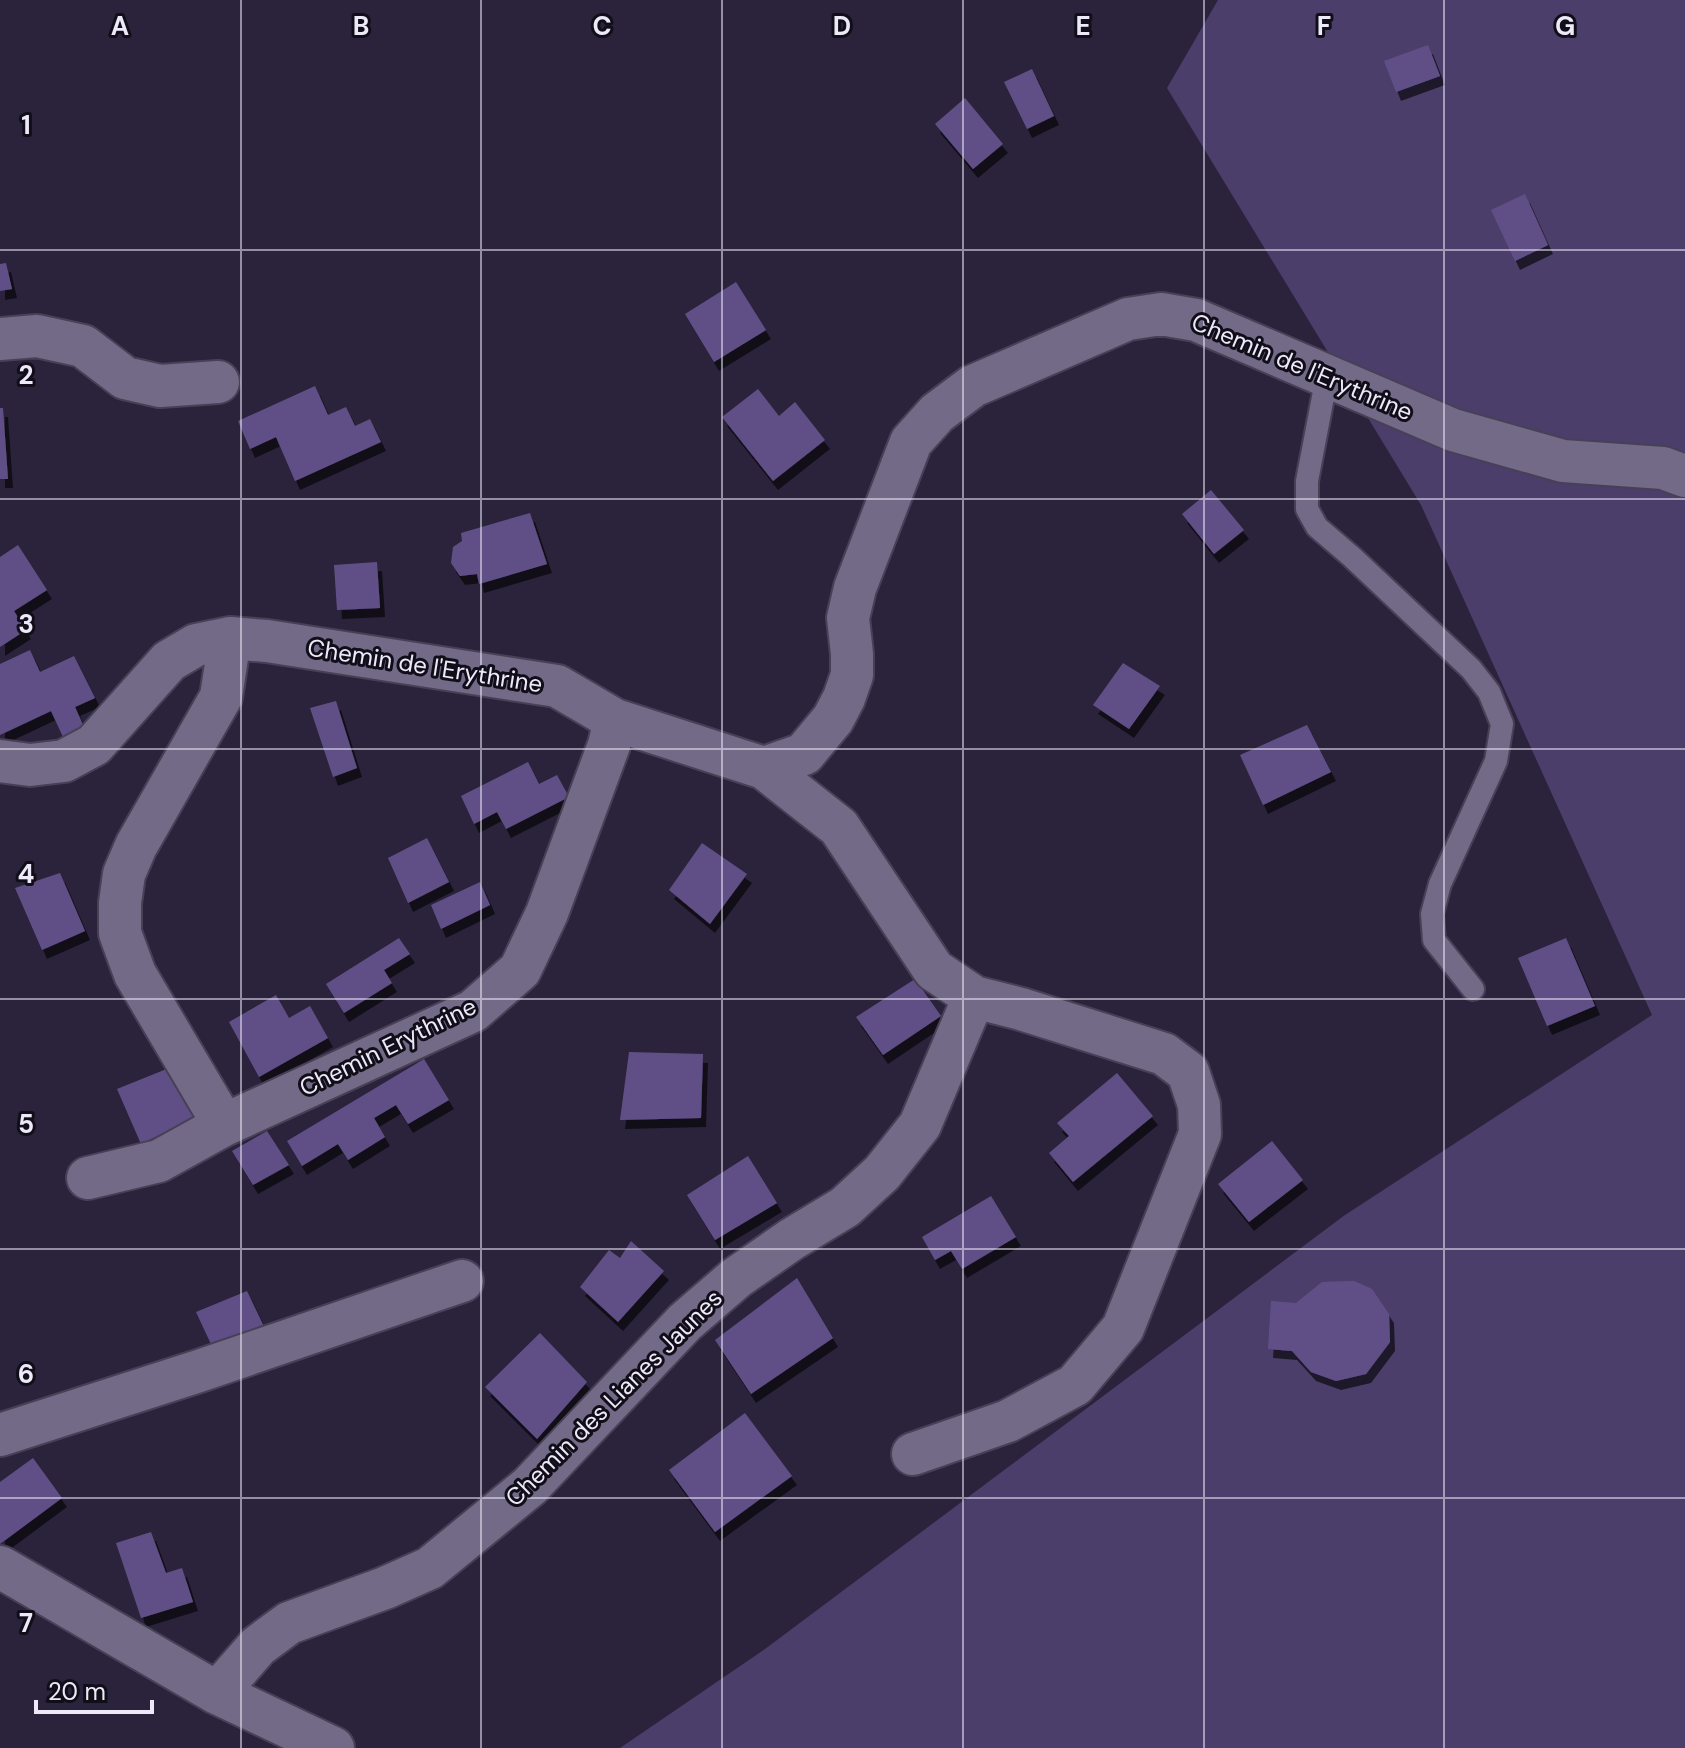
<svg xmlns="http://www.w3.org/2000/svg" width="1685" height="1748" font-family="'DM Sans',sans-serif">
  <defs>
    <filter id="shadow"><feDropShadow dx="5" dy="9" stdDeviation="0" flood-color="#0009"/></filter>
  </defs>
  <rect width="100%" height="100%" fill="#2a233b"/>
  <path fill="#4c3e6a" d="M1218,0h467v1748h-1065l145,-99 580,-434 307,-200 -231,-510 -254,-417z"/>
  <path fill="#615086" filter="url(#shadow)" d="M1428,45l12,31 -44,16 -12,-31z
    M1032,69l22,47 -27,13 -23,-47z
    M965,98l38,46 -30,25 -38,-45z
    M1525,194l23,51 -33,16 -24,-51z
    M6,263l6,26 -12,2v-27z
    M736,282l30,48 -52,32 -29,-48z
    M315,386l13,29 18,-8 9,19 15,-7 11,23 -86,39 -19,-44 -26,12 -12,-28z
    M758,389l21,27 16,-14 30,38 -52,41 -51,-64z
    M0,408h3l5,71h-8z
    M1211,490l33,40 -30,24 -32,-40z
    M530,513l17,51 -68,20 -2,-10 -17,2 -9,-13 2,-16 9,-6 -1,-8z
    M18,545l29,45 -33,21 12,19 -26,17v-90z
    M377,562l3,46 -43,2 -3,-45z
    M30,650l10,22 34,-16 21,42 -20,9 9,20 -21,10 -12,-26 -51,24v-71z
    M1123,663l37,23 -31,43 -36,-24z
    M336,701l21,67 -24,9 -23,-69z
    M1307,725l24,47 -68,33 -23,-50z
    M528,762l11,22 18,-9 12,22 -63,32 -9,-17 -23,12 -13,-28z
    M427,838l22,44 -41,21 -20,-45z
    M702,843l45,31 -37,50 -41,-34z
    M60,873l25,58 -43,19 -27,-62z
    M480,882l10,23 -49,24 -10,-24z
    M399,938l11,16 -26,16 8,13 -48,30 -18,-29z
    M1566,938l29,68 -48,20 -29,-68z
    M915,979l26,37 -58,39 -27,-38z
    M276,995l13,23 21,-12 18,32 -69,39 -30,-55z
    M629,1052l74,2 -2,64 -81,2z
    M424,1059l25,41 -41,24 -12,-19 -22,13 11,19 -37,23 -10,-16 -36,22 -15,-25z
    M174,1066l20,52 -53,26 -24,-55z
    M1117,1073l36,43 -80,66 -24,-29 20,-17 -12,-13z
    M267,1131l22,34 -36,20 -21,-34z
    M1272,1141l31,39 -54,42 -31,-38z
    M748,1156l29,47 -62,37 -28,-45z
    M991,1196l25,41 -54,32 -11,-18 -16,9 -13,-23z
    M631,1241l33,30 -46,51 -38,-35 29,-37 11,8z
    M797,1278l36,60 -82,56 -36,-54z
    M1354,1281l18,8 17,25 1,28 -24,32 -30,7 -25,-9 -19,-21 -24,-2 3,-48 25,2 26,-21z
    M247,1291l20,42 -50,24 -21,-45z
    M540,1333l47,49 -50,57 -52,-52z
    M745,1413l47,63 -77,56 -46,-62z
    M33,1458l29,40 -62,46v-62z
    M151,1532l15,41 16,-5 11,34 -52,16 -25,-75z"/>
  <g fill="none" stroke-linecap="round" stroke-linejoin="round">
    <defs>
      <path id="lane" d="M1327,376l-20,105v28l10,18 35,30 119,112 18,23 13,32 -6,37 -56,123 -8,30 2,26 39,49"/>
      <path id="street" d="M0,339l37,-3 46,10 42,32 35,8 58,-4
        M0,761l30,4 34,-4 30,-16 75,-84 27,-16 34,-7 37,3 290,45 58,34 149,48 40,-14 29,-35 11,-21 8,-23v-21l-4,-36 7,-30 56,-146 26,-29 36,-27 155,-67 33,-5 35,6 257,110 110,31 100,7 22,8
        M764,768l75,59 95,143 40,27 47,12 143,45 24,18 11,33 1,29 -77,194 -48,57 -67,36 -95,33
        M224,1125l-89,-151 -15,-41v-30l4,-29 12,-28 85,-149 9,-59
        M88,1178l71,-17 65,-36 249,-114 47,-41 27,-57 62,-168 6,-25
        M0,1435l199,-64 263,-90
        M0,1567l217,126 116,55
        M217,1693l41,-47 31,-23 96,-35 45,-20 100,-82 155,-164 51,-44 56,-39 53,-32 37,-34 38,-48 54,-128"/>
    </defs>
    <use href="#lane" stroke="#474056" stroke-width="26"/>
    <use href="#street" stroke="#474056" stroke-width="46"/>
    <use href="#lane" stroke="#726a87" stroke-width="22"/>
    <use href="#street" stroke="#726a87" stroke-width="42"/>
  </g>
  <path fill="none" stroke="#ede9f9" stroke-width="2" stroke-opacity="0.55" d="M241,0v1748M481,0v1748M722,0v1748M963,0v1748M1204,0v1748M1444,0v1748M0,250h1685M0,499h1685M0,749h1685M0,999h1685M0,1249h1685M0,1498h1685"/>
  <g text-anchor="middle" stroke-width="6" stroke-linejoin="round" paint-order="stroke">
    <g font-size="24" fill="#ede9f9" stroke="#110e19">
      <text transform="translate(1302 367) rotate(23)" y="8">Chemin de l'Erythrine</text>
      <text transform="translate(425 666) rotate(9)" y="8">Chemin de l'Erythrine</text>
      <text transform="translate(388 1047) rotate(-26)" y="8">Chemin Erythrine</text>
      <text transform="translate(614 1398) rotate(-45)" y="8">Chemin des Lianes Jaunes</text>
    </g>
  </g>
  <g font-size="26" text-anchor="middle" font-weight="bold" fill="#ede9f9" stroke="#110e19" stroke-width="6" stroke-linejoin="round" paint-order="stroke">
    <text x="120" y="35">A</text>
    <text x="361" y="35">B</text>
    <text x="602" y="35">C</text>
    <text x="842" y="35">D</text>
    <text x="1083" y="35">E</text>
    <text x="1324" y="35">F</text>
    <text x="1565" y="35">G</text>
    <text x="26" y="134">1</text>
    <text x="26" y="384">2</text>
    <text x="26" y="633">3</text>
    <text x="26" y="883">4</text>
    <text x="26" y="1133">5</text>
    <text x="26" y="1383">6</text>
    <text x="26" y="1632">7</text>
  </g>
  <path d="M36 1700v12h116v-12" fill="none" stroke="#ede9f9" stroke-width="4"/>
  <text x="48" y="1700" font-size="24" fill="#ede9f9" stroke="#110e19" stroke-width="6" paint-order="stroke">20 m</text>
</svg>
